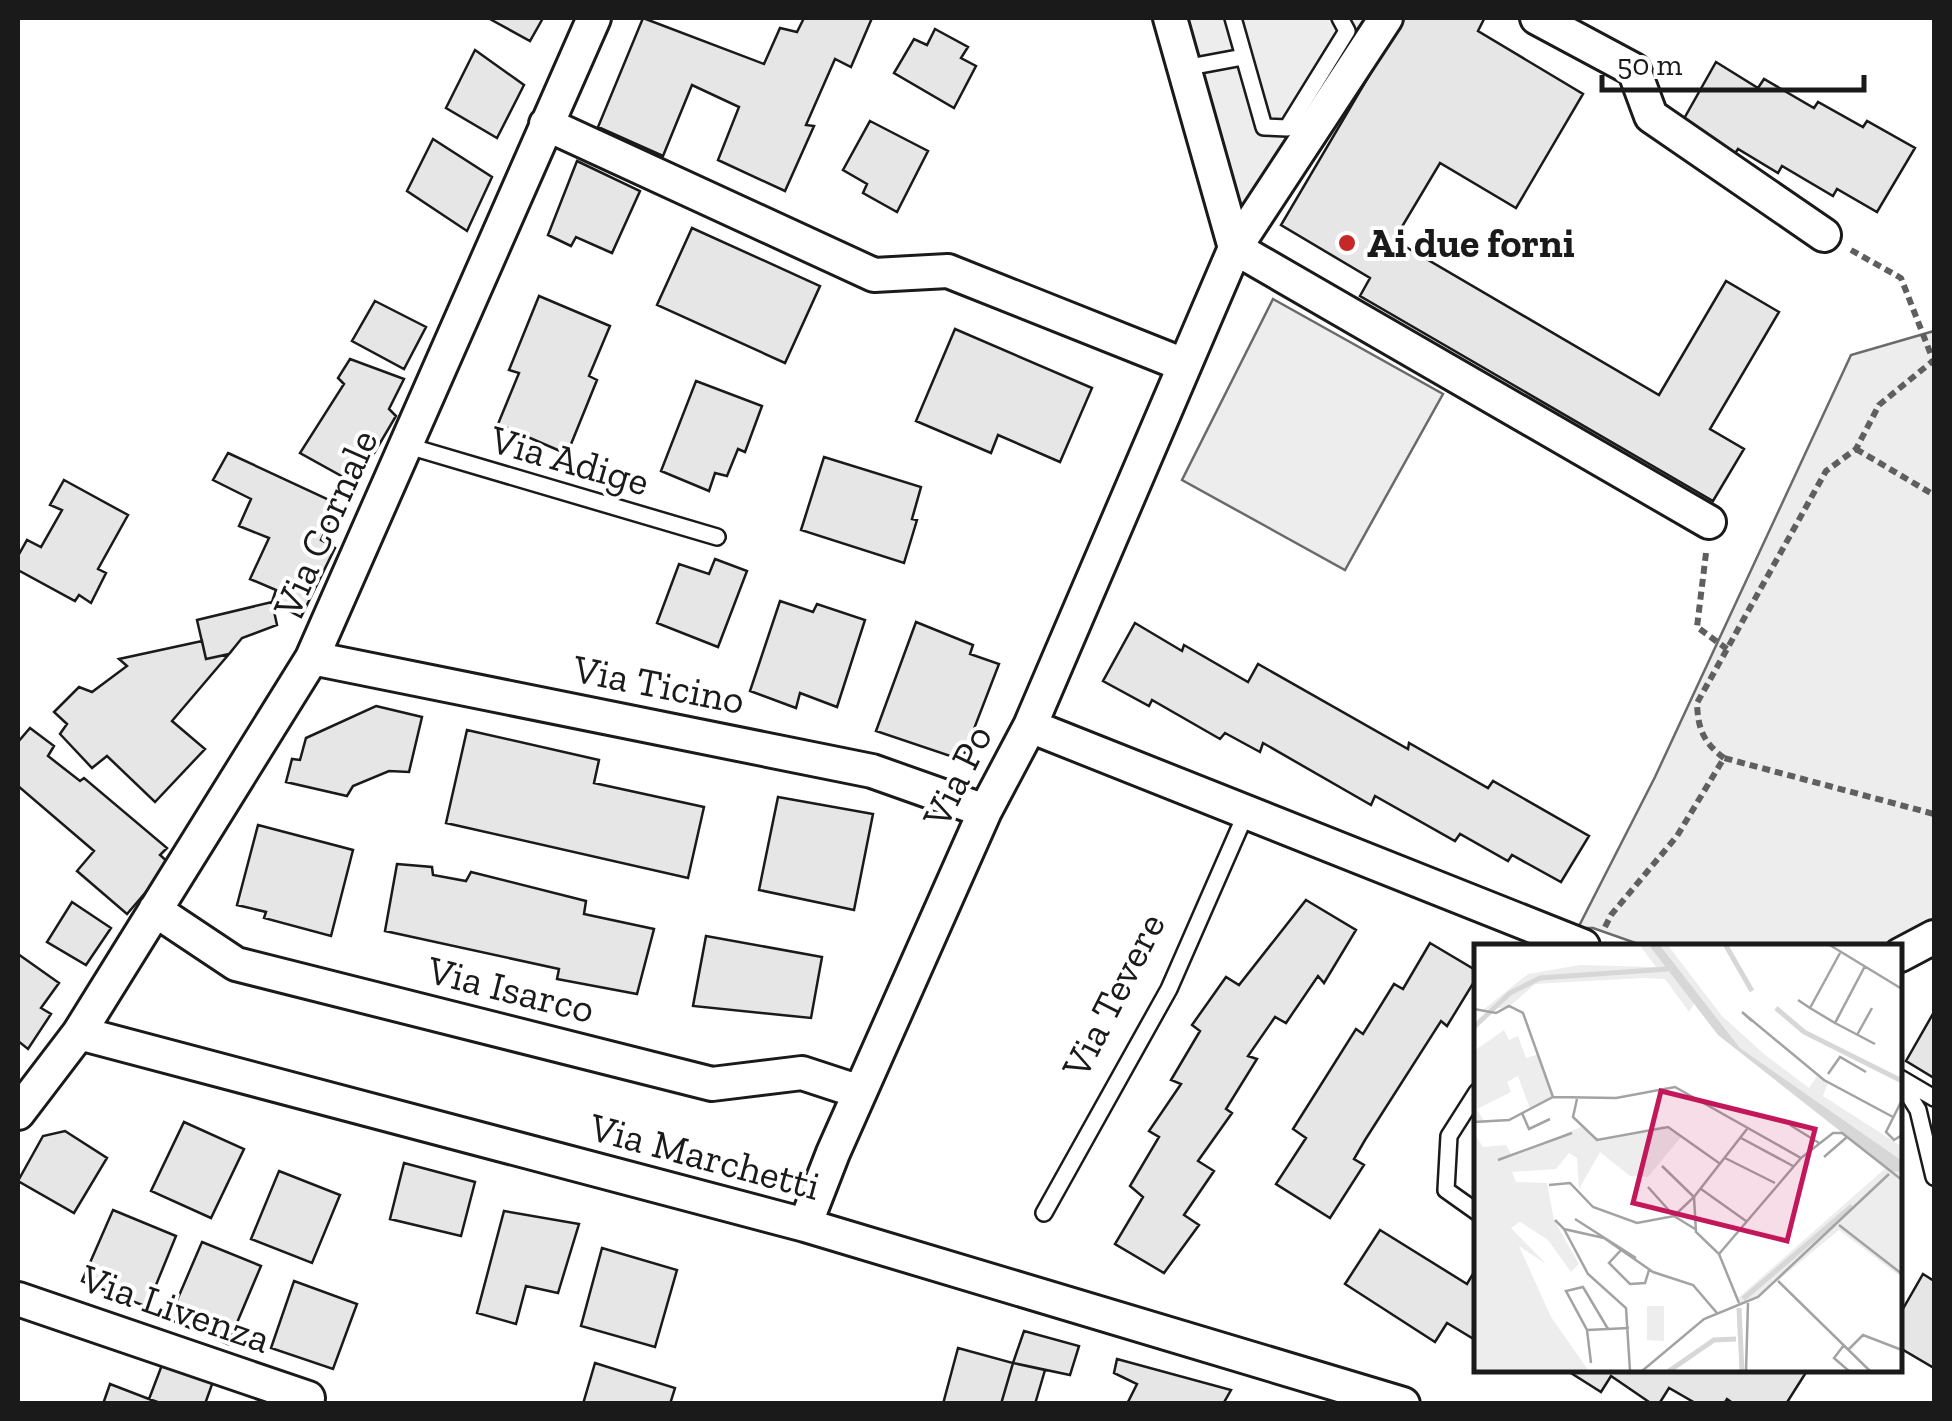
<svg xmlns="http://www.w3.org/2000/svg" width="1952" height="1421" font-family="'Zilla Slab',serif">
  <rect width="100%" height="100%" fill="#fff"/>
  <path fill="#ededed" stroke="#6a6a6a" stroke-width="2.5" d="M1170,18h216l-151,230z
    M1273,299l170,95 -98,176 -163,-90z
    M1934,331v610l-34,5h-256l-51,-18h-15l77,-151 196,-422z"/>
  <path fill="#e6e6e6" stroke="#1a1a1a" stroke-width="2.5" d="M488,18h55l-13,23z
    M643,18l121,46 16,-36 17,4 7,-14h68l-21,49 -16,-8 -29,66 8,1 -29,65 -67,-31 21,-53 -47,-22 -29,71 -65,-29z
    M1403,18h79l2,1 -6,12 105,63 -67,114 -76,-45 -46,77 265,155 67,-114 53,31 -69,117 34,20 -31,52 -353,-205 10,-18 -89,-53z
    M935,29l33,18 -7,11 15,8 -22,42 -60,-35 20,-34 13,6z
    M475,50l49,35 -27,53 -51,-30z
    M1716,62l42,26 6,-9 50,29 4,-6 45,25 4,-6 48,27 -38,64 -40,-23 -4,7 -51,-30 -4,7 -40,-24 -4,6 -53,-31z
    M870,121l58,30 -31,61 -34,-19 4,-9 -24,-14z
    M433,139l59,38 -25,54 -60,-40z
    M577,161l63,30 -28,62 -36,-16 -5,9 -23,-11z
    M692,228l128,58 -35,77 -128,-58z
    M539,296l71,30 -21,50 8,4 -30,74 -69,-30 21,-51 -10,-3z
    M375,301l51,26 -22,42 -52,-28z
    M955,329l137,59 -32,74 -62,-27 -7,18 -75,-32z
    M350,359l54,20 -15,30 7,7 -40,68 -56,-31 44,-69 -6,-6z
    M696,381l66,25 -17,46 -7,-3 -11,27 -12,-3 -6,18 -48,-20z
    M228,453l110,51 -17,36 14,8 -34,69 -29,-15 4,-12 -26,-11 19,-41 -30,-12 12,-27 -38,-19z
    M824,457l97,30 -9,32 5,1 -13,43 -103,-33z
    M64,480l64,35 -30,54 8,4 -15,30 -12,-8 -4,6 -57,-31v-14l9,-16 14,7 21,-37 -12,-5z
    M715,559l32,12 -29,76 -61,-24 22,-59 30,10z
    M780,601l33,11 4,-8 48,16 -28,87 -37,-14 -4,15 -46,-17z
    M272,602l5,23 -35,13 -13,16 -23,5 -9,-39z
    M916,622l57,23 -3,9 29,10 -37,96 -86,-29z
    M1135,623l47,28 2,-6 64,37 10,-18 150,85 1,-6 79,45 5,-7 96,55 -28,46 -49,-27 -4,6 -48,-27 -5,7 -80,-45 -4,9 -108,-62 -3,9 -35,-19 -5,6 -68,-39 -3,6 -46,-25z
    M202,641l4,18 23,-5 -57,67 33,28 -50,53 -48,-46 -15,12 -32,-34 7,-10 -13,-12 25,-25 13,5 35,-26 -8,-7z
    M376,706l46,11 -13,55 -20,-1 -36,15 -6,10 -61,-14 6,-23 8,1 6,-22z
    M30,728l24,18 -6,10 32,25 4,-3 83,70 -7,7 10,9 -43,50 -50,-43 17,-20 -76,-65v-44z
    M467,730l132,30 -5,23 110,24 -16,71 -242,-55z
    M778,797l95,17 -19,96 -95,-20z
    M258,825l95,25 -22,86 -67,-18 2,-6 -29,-7z
    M397,864l35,3 1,8 33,6 5,-9 115,29 -2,13 70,15 -17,65 -80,-15 2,-10 -174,-38z
    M1306,900l50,30 -32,53 -6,-7 -32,47 -11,-6 -27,39 9,3 -31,50 6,4 -34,48 16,10 -30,44 15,10 -35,48 -49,-29 28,-47 -13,-11 29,-49 -10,-6 32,-47 -10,-4 29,-49 -8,-6 34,-48 13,8z
    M72,902l39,26 -25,37 -39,-23z
    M706,936l116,21 -11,61 -118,-12z
    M1430,943l47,28v6l-30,49 -6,-5 -76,119 -11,19 10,6 -34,53 -54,-34 30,-46 -13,-9 63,-100 7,5 31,-50 9,5z
    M18,954l41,29 -18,25 10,6 -23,35 -10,-8z
    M1934,1012v66l-28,-17z
    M184,1122l60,27 -33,69 -60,-27z
    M65,1131l42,27 -33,55 -56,-32 25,-45z
    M404,1163l71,19 -14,54 -71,-17z
    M279,1171l61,24 -28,68 -61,-24z
    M113,1210l63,26 -29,71 -65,-26z
    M504,1211l75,13 -21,69 -32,-7 -10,38 -39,-11z
    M1380,1230l87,54 10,-17v74l-30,-18 -12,19 -90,-58z
    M202,1242l59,24 -33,78 -59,-25z
    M602,1248l75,22 -22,77 -74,-21z
    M1923,1274l11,7v87l-34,-20v-34z
    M294,1281l63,23 -24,65 -62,-21z
    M1024,1331l55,15 -9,29 -57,-12z
    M958,1348l55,15 -12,41h-58z
    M165,1357l50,19 -10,28h-42l-14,-5z
    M1117,1359l114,31 -8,14h-96l10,-20 -23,-11z
    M595,1363l80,25 -5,16h-87z
    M1013,1363l32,7 -10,34h-34z
    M1563,1368h234l8,6 -19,30h-52l-7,-5 -3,5h-27l-28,-16 -10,16h-7l-41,-28 -10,16z
    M110,1384l39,15 14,5h-60z"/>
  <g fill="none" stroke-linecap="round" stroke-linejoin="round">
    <defs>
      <path id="lane" d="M1233,18l31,109 23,1 60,-97 -7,-13
        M1184,68l59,-11
        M405,445l312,92
        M1900,1078l34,20
        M1900,1081l18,29 16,67
        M1477,1092l-28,44 -3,54 31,22
        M1044,1213l125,-224 78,-178"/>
      <path id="street" d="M1386,18l-151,230 474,274
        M1537,18l97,52 17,46 173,119
        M546,124l328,151 74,-4 236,94
        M312,658l560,113 113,40
        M1030,726l553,220
        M155,910l81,54 476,120 90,-11 58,19
        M1900,955l34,-18
        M79,1033l233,-375 282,-640
        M18,1113l61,-80 726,192 598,179
        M805,1225l28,-72 152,-342 45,-85 205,-478 -65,-230
        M18,1299l290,99"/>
    </defs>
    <use href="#lane" stroke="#1a1a1a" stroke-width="20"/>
    <use href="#street" stroke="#1a1a1a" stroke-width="38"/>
    <path stroke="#5f5f5f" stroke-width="6" stroke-dasharray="8 5" stroke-linecap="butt" d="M1851,250l50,28 32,82
      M1856,449l78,46
      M1706,553l-9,74 30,22
      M1724,758c-21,-16 -26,-29 -27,-55l129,-232 30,-22 23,-44 55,-45
      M1605,927l6,-12 66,-79 47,-78 210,56"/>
    <use href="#lane" stroke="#fff" stroke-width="15"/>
    <use href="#street" stroke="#fff" stroke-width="32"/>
  </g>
  <circle fill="#c62828" stroke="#fff" stroke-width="4" cx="1347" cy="243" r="10"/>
  <g text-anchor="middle" stroke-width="8" stroke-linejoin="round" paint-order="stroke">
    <g font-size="40" font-weight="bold" fill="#1a1a1a" stroke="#fff" text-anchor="start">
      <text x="1367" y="257">Ai due forni</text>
    </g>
    <g font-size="40" fill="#1a1a1a" stroke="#fff">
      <text transform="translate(570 460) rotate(16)" y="14">Via Adige</text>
      <text transform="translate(325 523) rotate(-66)" y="14">Via Cornale</text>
      <text transform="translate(659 684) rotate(11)" y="14">Via Ticino</text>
      <text transform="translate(957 776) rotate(-64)" y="14">Via Po</text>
      <text transform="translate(511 989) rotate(14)" y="14">Via Isarco</text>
      <text transform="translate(1113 995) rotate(-63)" y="14">Via Tevere</text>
      <text transform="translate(705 1156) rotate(15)" y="14">Via Marchetti</text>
      <text transform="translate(176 1308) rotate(19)" y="14">Via Livenza</text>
    </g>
  </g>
  <g transform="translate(1474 944)">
    <rect width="428" height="428" fill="#fff"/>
    <path d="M165,0h9l38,47 8,13 -5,8 -24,-33 -23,-1 -107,6 -26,23 -26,3 45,-36 52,-9 76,2zM185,0h8l55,72 41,37 46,35 8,-12 11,7 -5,13 78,50v14l-161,-112zM30,86l5,10 9,-4 8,22 13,-4 15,44 -24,11 -12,-33 -11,6 4,10 -34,17 8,14 -11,-1v-71zM189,182l18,11 -33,40 -18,-1 -30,-24 -21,37 -2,-31 -8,-5 -13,16 -44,3 4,10 31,1 7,37 25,44 -8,8 -23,-32 -28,-18 -9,6 35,36 -27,-18 32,71 38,54h-115v-238l9,14 23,-2 6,11 69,-29 19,12zM415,221l12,7v105l-62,-47 -81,67 -19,7 -1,-6zM173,362h17v35l-17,-1z" fill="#ededed"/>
    <path d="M174,0h11l81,104 161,112v12l-10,-1 -173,-136z" fill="#d7d7d7"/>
    <path fill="none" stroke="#d7d7d7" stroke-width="5" d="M251,0l27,47M302,64l28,24 98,49M0,83l36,-34 30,-15 128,-9M269,355l109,-93M265,364l3,63M195,427l45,-31 22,-1"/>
    <path fill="none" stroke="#a3a3a3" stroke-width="2.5" d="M354,0l74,45M324,56l12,8 30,-55M336,64l25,15 30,-57M0,65l22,4 13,-7 14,7 30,84M278,77l-10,-9 82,68 69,37M361,79l40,21M383,91l15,-27M354,130l12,-17 26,15M103,155l-4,18 24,23 71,-13 51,36M428,156l-16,32 8,8 8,-5M48,169l7,16 21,-10M0,178l35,-2 44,-23 63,1 59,-11 126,71 32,-25h9l60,47M316,181l29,18M267,194l52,28M350,213l23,-20M251,214l50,25M24,216l74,-27M75,241l21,-2 23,24 44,16 37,-7 21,13M174,243l26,29 20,-19 -32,-31M227,245l45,32M101,275l61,39M81,276l9,9 40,9 49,34 40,13 24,28M365,281l63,49M90,285l24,45 38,34 4,63M148,305l-13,14 21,21 15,-1 4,-13M245,310l82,-96M304,337l92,90M265,359l-20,-49 -23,-22 -2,-35 53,-68M113,386l42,-2M370,401l-10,13 15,13M375,405l14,-14 39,15M117,419l-4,-33 -21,-39 17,-4 25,42M168,427l62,-52 54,-22 131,-123M272,427l2,-68"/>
    <path fill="#c2185b" fill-opacity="0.15" stroke="#c2185b" stroke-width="5" d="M187,147l154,38 -28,112 -154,-38z"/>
    <rect width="428" height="428" fill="none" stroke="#1a1a1a" stroke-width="5"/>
  </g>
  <rect width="1952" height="1421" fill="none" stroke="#1a1a1a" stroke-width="40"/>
  <path d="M1602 75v15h262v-15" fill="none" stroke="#1a1a1a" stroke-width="5"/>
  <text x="1617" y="75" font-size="30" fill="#1a1a1a" stroke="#ffffff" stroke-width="8" paint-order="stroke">50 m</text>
</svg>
